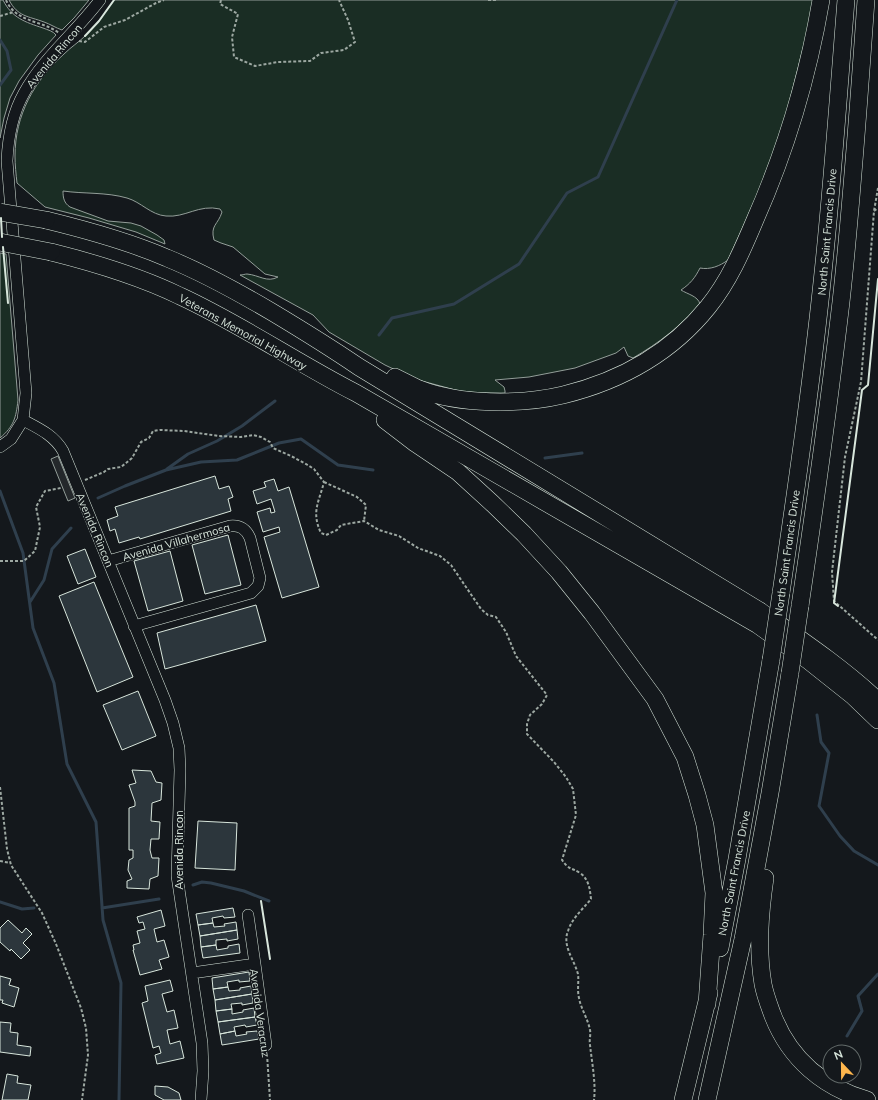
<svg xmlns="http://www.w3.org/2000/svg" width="878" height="1100" font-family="Mulish,sans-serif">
  <rect width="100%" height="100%" fill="#14181c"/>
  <path fill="#1a2d24" stroke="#939e99" d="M0,0h3c9,18 22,22 40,28 5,2 10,3 13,7l-18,20 -19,26 -9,17 -6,20 -4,20z
    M9,0h80l-15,18 -12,12c-6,-2 -12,-6 -18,-8 -16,-6 -26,-5 -35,-22z
    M114,0h700l-4,21 -25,98 -22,63 -35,78c-8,6 -18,10 -28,8 -5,10 -10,16 -19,22 6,4 17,6 19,14 -19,22 -41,39 -67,54l-5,-2 -4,-9 -8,6 -41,15 -46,9 -34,3 9,7 1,4v2h-25l-21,-2 -37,-10 -16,-6 -21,-10 -56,-33 -16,-17 -73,-40c3,0 5,-1 7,-1 12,1 20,9 31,3l-13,-3 -32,-27 -12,-4 -7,-3c-4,-15 4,-15 8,-28l-2,-3c-21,-5 -35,9 -54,7 -15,-1 -25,-14 -39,-18 -21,-6 -43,-4 -64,-7 0,7 1,12 7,16l38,14 23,2 10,3 16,9 7,5 1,4 -29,-12 -47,-14 -44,-11 -28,-24c-1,-9 -2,-18 -2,-27 0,-41 19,-75 49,-102 7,-7 15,-12 21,-18 11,-10 20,-23 29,-36z
    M0,253l6,1 12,146c-2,18 -4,26 -18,38z"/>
  <path fill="#24282b" stroke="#939e99" d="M58,456l17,42 -7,3 -17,-42z"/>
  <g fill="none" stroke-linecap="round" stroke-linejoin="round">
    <path stroke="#2f3f4d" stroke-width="3" d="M0,40l7,11 4,19 -11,15
      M379,335l13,-17 62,-14 65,-40 48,-71 31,-16 79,-177
      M545,458l37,-5
      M167,469l21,-15 29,-13 25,-15 33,-25
      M0,491l23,62 10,75 21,55 13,81 29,58 7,98 18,63 -2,117
      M98,498l27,-12 41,-16 35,-8 36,-2 42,-17 22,-4 37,26 35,5
      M30,602l14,-22 8,-31 19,-21
      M817,715l4,27 8,11 -10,53 21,30 14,15 24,14
      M193,885l9,-3 9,1 33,8 25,10
      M0,902l22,7 12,-1
      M102,908l57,-9
      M847,1036l15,-25 -4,-15 20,-22"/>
  </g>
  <path fill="#2c363c" stroke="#d8e6dc" d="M215,476l4,13 10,-3 4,11 -5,2 3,12 -91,28 -1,-2 -20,6 -4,-14 -5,2 -3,-11 11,-4 -3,-9z
    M274,479l4,12 11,-4 30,100 -37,11 -18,-61 16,-5 -1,-5 -16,5 -6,-20 13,-4 1,5 4,-1 -4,-13 -14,5 -4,-13 13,-4 -2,-5z
    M228,535l13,50 -36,9 -13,-49z
    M85,549l11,28 -18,7 -11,-28z
    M170,551l13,50 -35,10 -14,-50z
    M94,582l39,95 -36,15 -38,-96z
    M256,605l10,36 -101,28 -8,-36z
    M138,691l18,45 -34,14 -19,-45z
    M132,770l19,1 5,11 6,1 -1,17 -9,3 -1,18 9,1 -1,17h-8l-1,11 2,8h7l-1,18 -8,3 -1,10 -22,-1v-7l5,-2 -4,-9 1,-10 4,-2v-8h-4v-42l6,-2v-4l-6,-17 7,-2z
    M198,821l39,2 -2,47 -40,-2z
    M233,908l2,9 -11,1 -1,-2 -11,2 1,5 -15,2 -2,-11z
    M161,910l4,16 -11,3 3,13 7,-2 5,17 -10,3 3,9 -22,6 -7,-25h1l-1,-5 7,-2 -3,-12 8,-2 -2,-7 -4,1 -2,-6z
    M8,920l14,13 4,-5 6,6 -9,9 7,7 -9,9 -10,-10 -1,2 -10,-9v-14z
    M236,922l1,8 -37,6 -2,-11 15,-2 1,4 11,-1 -1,-2z
    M237,930l1,9 -11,2v-2l-11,1v5l-15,2 -1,-11z
    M239,944l1,9 -37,5 -2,-11 15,-2 1,5 11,-2v-2z
    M249,972l1,9 -11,1v-2l-12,2 1,5 -15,2 -1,-11z
    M0,976l11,3 -2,6 10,3 -5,19 -12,-4 1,-3h-3z
    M170,980l3,11 -11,3 5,18 7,-2 4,18 -11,2 3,14 10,-3 4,17 -27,6 -2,-9 6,-2 -2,-7 -6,2 -11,-45 6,-2 -3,-15z
    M251,986l1,8 -37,6 -2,-11 15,-2 1,4 11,-1v-2z
    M252,994l1,9 -11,2v-2l-11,1 1,5 -16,2 -1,-11z
    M254,1008l1,9 -37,5 -2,-11 16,-2v5l11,-2v-2z
    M255,1017l2,8 -11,2 -1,-2 -11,2 1,4 -15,3 -2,-12z
    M0,1022l11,1 -1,9 8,1 -1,12 14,2 -1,9 -30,-4z
    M235,1031l1,5 11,-2 -1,-2 11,-1 2,8 -37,6 -2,-11z
    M7,1074l11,2 -1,7 14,2 -3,15h-26z
    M155,1086l13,1 11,6 2,7h-17l-9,-5z"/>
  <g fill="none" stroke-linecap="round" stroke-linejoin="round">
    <defs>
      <path id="minor" d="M23,420c15,8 31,15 40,31l102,249 8,23 6,25 1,22 -3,106 25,167 1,28 -2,29
        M0,447l11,-8 12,-19 3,-27 -19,-232c1,-23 5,-47 17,-68 19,-35 52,-61 76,-93
        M108,561l122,-35c10,-1 16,3 20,12l10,40 -2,8 -7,7 -117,33
        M248,915l7,49
        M192,973l63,-9 11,81"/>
      <path id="highway" d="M46,220c41,10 82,21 121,38 37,15 71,34 105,54 30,18 59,36 87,55l401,244c40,28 82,56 118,90
        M51,252c44,11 88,24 129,44 61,28 117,67 176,97l402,232 51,36 44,35 25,24
        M395,377c8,4 16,8 24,12 41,16 102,16 144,6 57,-14 108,-42 145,-88 21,-26 34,-56 47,-87 31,-70 53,-144 66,-220
        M385,420l30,23 43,29 35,32 31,30 35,38 33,41 63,86 30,58 12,38 8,30 9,68 -2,42 -5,69
        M781,593c16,-110 32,-220 43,-330 9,-88 15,-175 22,-263
        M800,606c15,-101 29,-202 41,-304 11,-100 18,-201 25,-302
        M765,878c-5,35 -8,70 -2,106 2,11 6,21 10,32 17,43 50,71 94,84
        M720,948l17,-89 34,-199
        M683,1100l26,-107
        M707,1100l36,-161 27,-146 20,-120"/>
    </defs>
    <use href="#minor" stroke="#d8e6dc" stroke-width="12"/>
    <use href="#highway" stroke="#d8e6dc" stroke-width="18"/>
    <path stroke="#9da8a2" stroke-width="2" stroke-dasharray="3 2" stroke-linecap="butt" d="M6,0c10,23 36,20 53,33
      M221,0l-1,4 18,10 -6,23 2,20 21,9 23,-4 32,-1 11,-8 23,-3 11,-8 -7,-22 -9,-20
      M488,0h9
      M0,16l14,-4
      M79,41l6,1 19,-15 21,-7 31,-17 8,-3
      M878,188l-4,23 -13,171 -16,75 -13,115 2,29 44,39
      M874,211l4,-3
      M85,480l19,-8 4,-3 13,-2 5,-4 6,-5 9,-16 8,-4 4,-7 7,-1 24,1 35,5 22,1 12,-2 8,2 9,5 3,6 18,8 15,8 8,5 10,13c-5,20 -13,30 -3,51l5,2 11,-5 4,-5 23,-4 15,9 20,6 19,12 22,8 11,9 30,44 7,6 8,2 10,15 10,24 31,39 -5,9 -12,11 -3,9v10l27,28 12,15 7,12 3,26 -14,45c8,11 9,7 18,13 9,6 10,17 11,26 -8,10 -19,19 -23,32 -6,15 6,28 10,43 1,8 -1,16 1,24 2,11 9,21 11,32 1,5 -1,10 0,15 2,18 6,38 4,55
      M324,482l33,15 9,8 -2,16
      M0,561h24l11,-10 5,-24 -4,-20 9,-16 16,-3
      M0,787l7,62 4,16 31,48 14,31 25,64 5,20 2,27 -6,45
      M0,861l10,2
      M267,1054l3,46"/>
    <use href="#minor" stroke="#14181c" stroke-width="11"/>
    <use href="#highway" stroke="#14181c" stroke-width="17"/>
    <defs>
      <path id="highway-bridge" d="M0,212l46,8
        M0,242l51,10
        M771,660l10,-67
        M790,673l10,-67"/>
    </defs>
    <use href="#highway-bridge" stroke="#d8e6dc" stroke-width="18" stroke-linecap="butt"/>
    <use href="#highway-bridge" stroke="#14181c" stroke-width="17"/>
    <path stroke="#d8e6dc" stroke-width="2" d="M85,36l14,-15 15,-21
      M1,218l1,19
      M3,247l5,56
      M838,606l-4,-3 28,-213 6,-5 10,-106
      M261,901l9,58"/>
  </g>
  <g text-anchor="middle" stroke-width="3" stroke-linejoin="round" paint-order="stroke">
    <g font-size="11" fill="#d8e6dc" stroke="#14181c">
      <text transform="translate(54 56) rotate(-50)" y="4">Avenida Rincon</text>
      <text transform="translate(827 232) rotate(-85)" y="4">North Saint Francis Drive</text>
      <text transform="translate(243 332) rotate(29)" y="4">Veterans Memorial Highway</text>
      <text transform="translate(95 530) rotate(67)" y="4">Avenida Rincon</text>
      <text transform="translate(176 542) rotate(-16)" y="4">Avenida Villahermosa</text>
      <text transform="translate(787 553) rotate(-82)" y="4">North Saint Francis Drive</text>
      <text transform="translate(179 850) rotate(-90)" y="4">Avenida Rincon</text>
      <text transform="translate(734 873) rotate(-79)" y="4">North Saint Francis Drive</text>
      <text transform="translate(260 1013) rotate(82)" y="4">Avenida Veracruz</text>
    </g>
  </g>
  <g transform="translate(842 1064) rotate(338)"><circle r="19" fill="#14181c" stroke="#626a69"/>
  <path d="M0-3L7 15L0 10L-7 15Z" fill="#ffb74d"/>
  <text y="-6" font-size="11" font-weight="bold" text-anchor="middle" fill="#d8e6dc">N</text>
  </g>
</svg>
